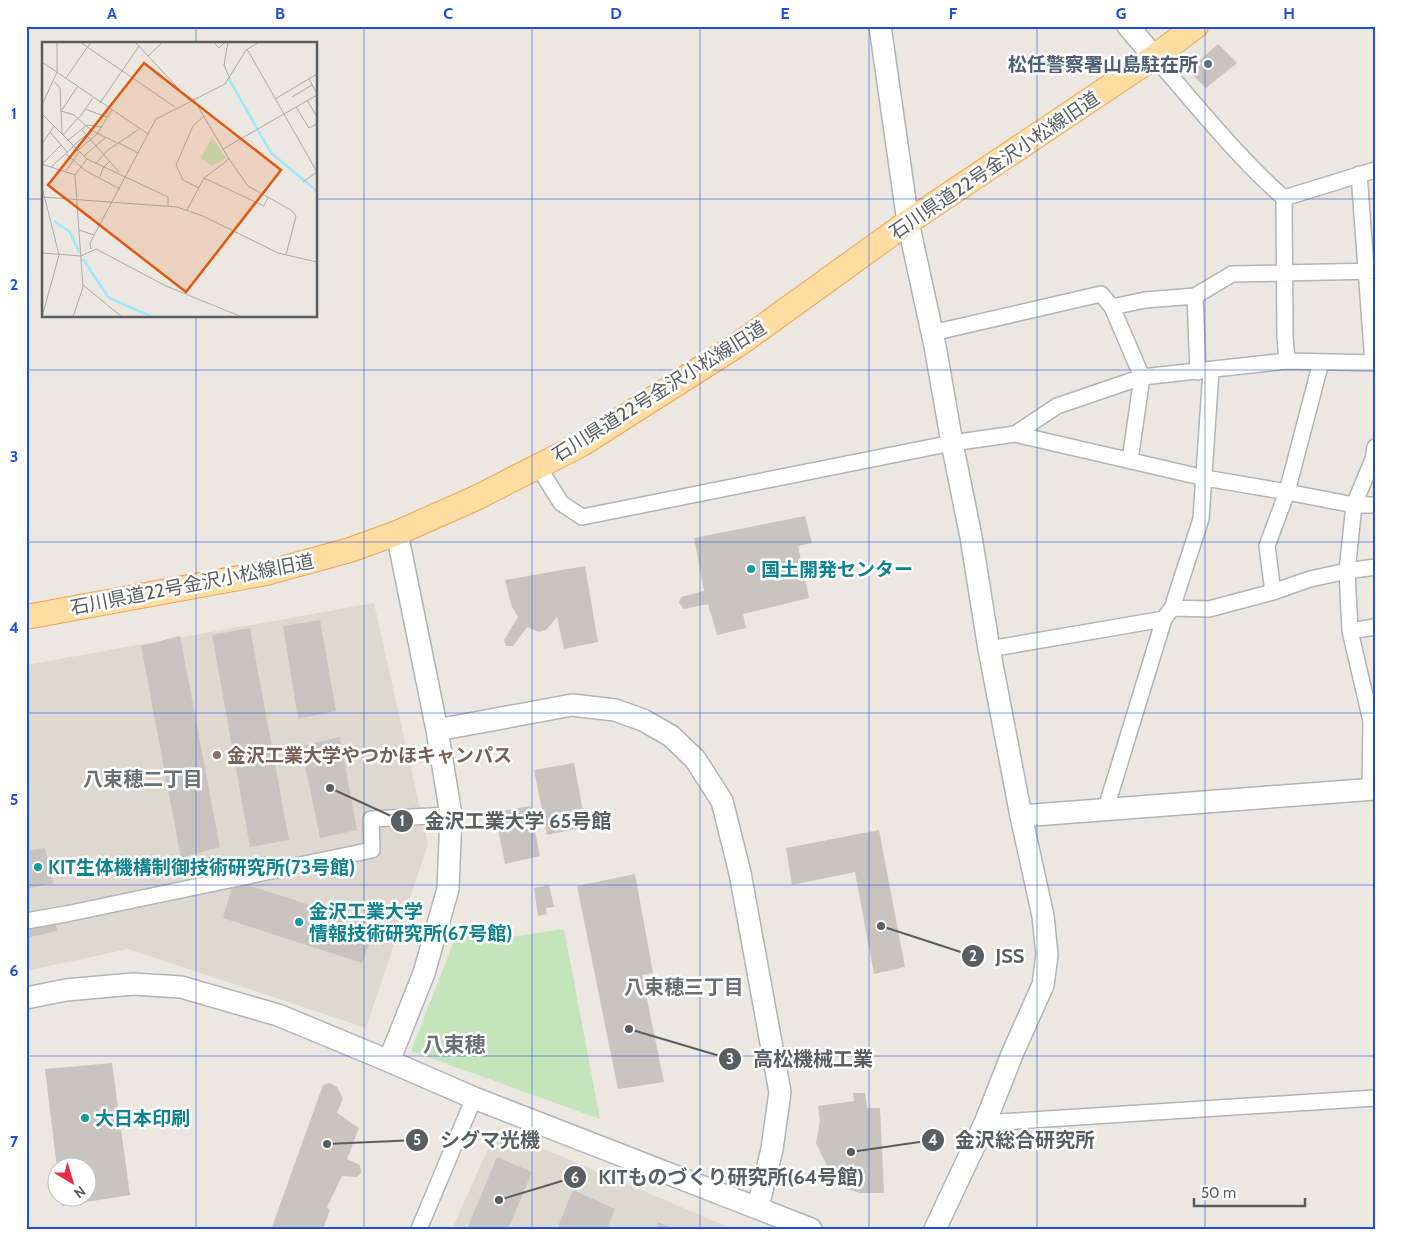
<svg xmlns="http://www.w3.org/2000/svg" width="1401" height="1255" font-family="Cabin,'Noto Sans JP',sans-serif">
  <rect width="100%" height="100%" fill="#ece7e0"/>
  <path fill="#ded8d1" d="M374,603l54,241 -62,184 -238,-79 -102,22v-306z
    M497,1129l236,100h-281z"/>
  <path fill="#c4e4bc" d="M494,924l5,15 65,-10 36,190 -189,-68 47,-120z"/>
  <path fill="#c9c4bf" d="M1218,44l19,19 -31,25 -24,-23 13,-11 5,6z
    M805,516l7,27 -14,3 11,52 -66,16 3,14 -29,7 -9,-31 -24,5 -5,-6 2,-6 23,-6 -10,-53z
    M585,566l13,76 -34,7 -7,-32 -11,13 -7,2 -12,-5 -14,19h-7l-2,-6 14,-23 -6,-10 -7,-27z
    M320,620l16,91 -38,8 -15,-93z
    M250,628l39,212 -39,7 -38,-212z
    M180,636l40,211 -39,11 -40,-212z
    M340,737l17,93 -37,8 -19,-92z
    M574,763l12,64 -39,8 -13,-65z
    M530,806l10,50 -35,8 -10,-52z
    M879,830l26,137 -31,7 -19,-102 -63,13 -6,-37z
    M45,848l8,35 -27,6v-38z
    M635,874l18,99 -11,2 22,107 -46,7 -41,-203z
    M234,881l142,45 -14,37 -139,-45z
    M549,885l5,22 -8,1 1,6 -9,2 -4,-28z
    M55,919l2,12 -31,7v-13z
    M112,1063l18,132 -68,11 -1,-8h27v-30h-31l-12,-99z
    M330,1083l7,4 6,11 -6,15 22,15 -12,31 13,6 1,8 -4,4 -15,-1 -15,31 3,3 -7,19h-48l-3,-2 51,-142z
    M853,1093h12l2,15h13l4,85h-24l-16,-5 -11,-9 -17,-36 4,-22 -2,-15 36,-5z
    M497,1157l35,15 -24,57h-41z
    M573,1190l42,19 -8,20h-50z
    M658,1222l17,7h-20z"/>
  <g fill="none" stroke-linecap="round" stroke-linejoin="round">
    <defs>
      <path id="street" d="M1154,57c42,47 82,99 130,141l1,139 2,24
        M1359,174l14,189
        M1284,198l91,-28
        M1195,296l3,76
        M1112,307l30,70 -12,83
        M932,333l169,-39 11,13 33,-7 50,-4 37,-22 143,-3
        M1015,434l190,44 82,14 67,13h21
        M538,466l23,37 21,14 370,-74 63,-9 42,-28 85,-29 145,-16 88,2
        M1273,592l-6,-46 20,-54 34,-130
        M1172,608l37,1 64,-17 37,-13 37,-8 28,-4
        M1350,631l25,-4
        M989,649l175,-30
        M1370,790l1,-69 -21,-90 -3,-60 7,-66 19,-46 2,-12
        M1106,808l58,-189 8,-11 29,-89 10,-149
        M26,921l40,-7 306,-64 -1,-31 80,-4
        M985,1123l390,-25
        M419,1229l55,-131"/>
      <path id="secondary" d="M880,26l28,196 27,124 17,97 19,94 18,112 32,167 22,100 4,39 -4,30 -30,67 -28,71 -50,106
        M1128,26l26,31
        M437,730l135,-25 43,5 28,10 28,16 24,23 27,42 18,72 40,219 -8,57 -14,58
        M1021,816l354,-27
        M26,998l40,-8 67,-6 48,3 97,28 111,46 35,-88 24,-84 3,-74 -14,-85 -40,-197
        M389,1061l85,37 337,131"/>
      <path id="primary" d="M26,617l240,-44 84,-23 47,-17 79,-35 106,-54 157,-100 169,-122 246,-165 42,-31"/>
    </defs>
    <use href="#street" stroke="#b1b5b8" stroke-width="18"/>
    <use href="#secondary" stroke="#b0b5b8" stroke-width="24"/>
    <use href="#primary" stroke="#f0a555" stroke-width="26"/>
    <use href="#street" stroke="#fff" stroke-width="15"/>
    <use href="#secondary" stroke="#fff" stroke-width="21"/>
    <use href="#primary" stroke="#fedda3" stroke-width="24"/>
  </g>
  <path fill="none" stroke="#1d4ed8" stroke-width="1" stroke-opacity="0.55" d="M196,26v18M364,26v1203M532,26v1203M700,26v1203M869,26v1203M1037,26v1203M1205,26v1203M26,199h18M316,199h1059M196,316v913M26,370h1349M26,542h1349M26,713h1349M26,885h1349M26,1056h1349"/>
  <circle fill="#5c6f8a" stroke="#fff" stroke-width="2" cx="1208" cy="64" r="5"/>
  <g fill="#0f9aa8" stroke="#fff" stroke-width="2">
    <circle cx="751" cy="569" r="5"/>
    <circle cx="38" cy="867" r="5"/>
    <circle cx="299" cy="922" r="5"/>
    <circle cx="85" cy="1118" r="5"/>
  </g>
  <circle fill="#8d6e63" stroke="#fff" stroke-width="2" cx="217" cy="755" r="5"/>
  <g text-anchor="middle" stroke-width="5" stroke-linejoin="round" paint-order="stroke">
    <g font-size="19" font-weight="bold" fill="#4e5e75" stroke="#fff" text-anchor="end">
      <text x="1198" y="71">松任警察署山島駐在所</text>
    </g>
    <g font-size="19" fill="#595e61" stroke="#fff">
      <text transform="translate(994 165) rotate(-34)" y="7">石川県道22号金沢小松線旧道</text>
      <text transform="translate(659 391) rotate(-32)" y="7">石川県道22号金沢小松線旧道</text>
      <text transform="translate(192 584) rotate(-11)" y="7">石川県道22号金沢小松線旧道</text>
    </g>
    <g font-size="19" font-weight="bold" fill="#0d838f" stroke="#fff" text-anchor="start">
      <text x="761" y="576">国土開発センター</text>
      <text x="48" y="874">KIT生体機構制御技術研究所(73号館)</text>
      <text x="309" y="918">金沢工業大学<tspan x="309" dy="22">情報技術研究所(67号館)</tspan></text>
      <text x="95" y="1125">大日本印刷</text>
    </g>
    <g font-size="19" font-weight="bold" fill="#785e54" stroke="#fff" text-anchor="start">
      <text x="227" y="762">金沢工業大学やつかほキャンパス</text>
    </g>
    <g font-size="20" font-weight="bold" fill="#6a7073" stroke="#fff">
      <text x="143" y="786">八束穂二丁目</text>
      <text x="684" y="994">八束穂三丁目</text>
    </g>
    <g font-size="21" font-weight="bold" fill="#6a7073" stroke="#fff">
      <text x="454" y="1052">八束穂</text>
    </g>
  </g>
  <g transform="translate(42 42)">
    <rect width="275" height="275" fill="#ece7e0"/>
    <path d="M170,95l14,21 -14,8 -11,-8z" fill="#c4e4bc"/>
    <path fill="none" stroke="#9ee8fe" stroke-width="2.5" d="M187,37l42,74 46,38M12,179l16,11 9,20M41,217l26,39 43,19"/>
    <path fill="none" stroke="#adaca9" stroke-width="1" d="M38,0l95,65M93,0l54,58M171,0l6,6 6,-6M186,0l-4,23 6,14M205,7l70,123M106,14l15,-14M0,20l106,72M24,36l25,-36M267,37l8,15M13,40l5,6 2,46M250,55l20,-12M151,56l36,61M233,57l42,-25M265,58l10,17M58,61l39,-57M0,63l15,-33v-30M254,65l13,21 8,-4M43,67l22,8M20,68l15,-23M19,69l13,4 17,15 26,13M0,72l45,45 81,38v9M37,76l14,-20M40,88l37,42M8,90l18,21M21,93l15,-17M25,99l20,-16 15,2M77,101l19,10M0,102l12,-18M30,105l14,-12M181,107l94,-54M35,109l20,-17 15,-24M24,112l20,17 34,18M42,114l22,-19M0,122l33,11M0,122l19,-19M53,122l13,-14 31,-21M9,125l22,-20M24,129l13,-19M58,135l3,-9 7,-7M162,136l60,28 4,-9M261,140l14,-10M0,145l17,68 -17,62M157,146l-16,-8 -7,-15 17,-39 11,-10M0,155l135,10 26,9 75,37 39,9M145,168l17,-32 25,-19 19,27 43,24 5,6 -10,39M37,188l15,5M49,207l-1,-6 66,-124 69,-35 21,-34 13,-8M0,211l39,3 15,-7 70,37 76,31M41,243l39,32M31,275l10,-30 -8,-112 12,-16"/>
    <path fill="#e15910" fill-opacity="0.15" stroke="#e15910" stroke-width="2.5" d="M102,21l137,107 -95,122 -138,-107z"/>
    <rect width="275" height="275" fill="none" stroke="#595e61" stroke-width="2.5"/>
  </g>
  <path fill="none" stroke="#595e61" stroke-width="2" d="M330 788L402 821M881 926L973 956M629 1029L730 1059M851 1152L933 1140M327 1144L417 1140M499 1200L575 1177"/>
  <g fill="#595e61" stroke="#fff" stroke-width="2">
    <circle cx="330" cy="788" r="5"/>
    <circle cx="881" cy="926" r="5"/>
    <circle cx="629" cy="1029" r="5"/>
    <circle cx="851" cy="1152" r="5"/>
    <circle cx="327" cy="1144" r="5"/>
    <circle cx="499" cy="1200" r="5"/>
    <circle cx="402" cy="821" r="12"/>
    <circle cx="973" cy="956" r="12"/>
    <circle cx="730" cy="1059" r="12"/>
    <circle cx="933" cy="1140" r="12"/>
    <circle cx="417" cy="1140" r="12"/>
    <circle cx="575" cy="1177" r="12"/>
  </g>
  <g font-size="15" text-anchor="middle" font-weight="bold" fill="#fff">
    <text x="402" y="826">1</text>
    <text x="973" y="961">2</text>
    <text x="730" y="1064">3</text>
    <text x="933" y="1145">4</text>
    <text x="417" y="1145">5</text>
    <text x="575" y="1183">6</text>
  </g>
  <g font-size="20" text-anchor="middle" font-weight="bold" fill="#595e61" stroke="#fff" stroke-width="5" stroke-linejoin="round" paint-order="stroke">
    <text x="518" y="828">金沢工業大学 65号館</text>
    <text x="1010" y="963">JSS</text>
    <text x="813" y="1066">高松機械工業</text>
    <text x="1025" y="1147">金沢総合研究所</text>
    <text x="490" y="1147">シグマ光機</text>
    <text x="731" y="1184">KITものづくり研究所(64号館)</text>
  </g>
  <rect width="1401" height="1255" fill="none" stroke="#ffffff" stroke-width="55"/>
  <g transform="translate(72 1182) rotate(142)"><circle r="24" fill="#ffffff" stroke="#bdbfc0"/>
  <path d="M0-4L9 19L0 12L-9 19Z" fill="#e82a42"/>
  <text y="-8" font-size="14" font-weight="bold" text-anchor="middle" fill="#595e61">N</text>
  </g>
  <path d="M1194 1198v8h111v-8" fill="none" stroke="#595e61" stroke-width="2.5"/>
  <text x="1201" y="1198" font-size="15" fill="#595e61" stroke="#ffffff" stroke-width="4" paint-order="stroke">50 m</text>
  <rect x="28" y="28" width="1346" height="1200" fill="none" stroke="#1d4ed8" stroke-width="2"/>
  <g font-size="16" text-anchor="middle" font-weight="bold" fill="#1d4ed8">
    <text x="112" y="19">A</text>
    <text x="280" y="19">B</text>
    <text x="448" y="19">C</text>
    <text x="616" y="19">D</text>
    <text x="785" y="19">E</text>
    <text x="953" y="19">F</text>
    <text x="1121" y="19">G</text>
    <text x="1289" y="19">H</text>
    <text x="14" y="119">1</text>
    <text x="14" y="290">2</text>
    <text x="14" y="462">3</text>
    <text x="14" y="633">4</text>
    <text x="14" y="805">5</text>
    <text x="14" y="976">6</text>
    <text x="14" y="1147">7</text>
  </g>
</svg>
